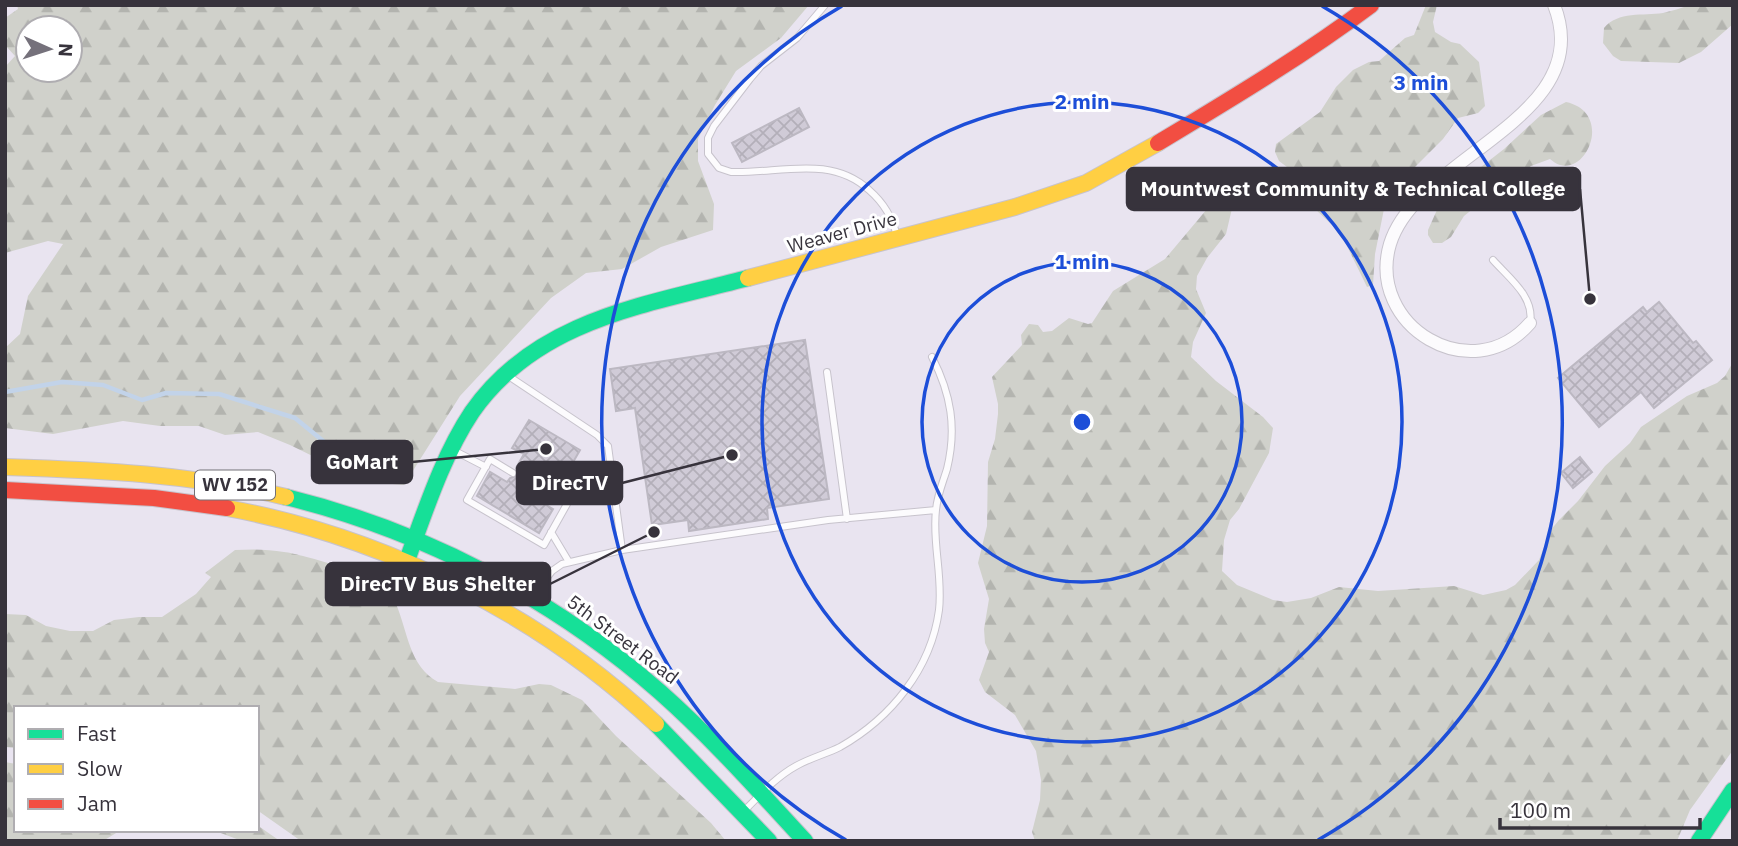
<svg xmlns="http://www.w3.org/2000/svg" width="1738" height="846" font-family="'IBM Plex Sans',sans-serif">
  <defs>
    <pattern id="forest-firs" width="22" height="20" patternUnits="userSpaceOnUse" patternTransform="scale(1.75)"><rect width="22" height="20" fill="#d0d1cb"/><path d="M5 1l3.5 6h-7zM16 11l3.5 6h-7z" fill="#b3b4af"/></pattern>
    <pattern id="building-cross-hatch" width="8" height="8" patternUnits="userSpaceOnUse" patternTransform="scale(1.75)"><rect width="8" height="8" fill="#d0cbd7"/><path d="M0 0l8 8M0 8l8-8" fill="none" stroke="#b3afb9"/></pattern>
  </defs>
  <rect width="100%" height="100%" fill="#e9e4f0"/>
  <path fill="url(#forest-firs)" fill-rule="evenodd" d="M17,5h792l-28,33 -45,33 -21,34 -17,34v22l16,43 -1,26 -52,17 -39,22 -36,4 -35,25 -91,98 -56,89 -23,-2 -46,-16 -45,-22 -32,-13 -33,3 -26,-9h-39l-37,-5 -70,13 -48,-6v-80l15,-14 8,-38 35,-52 -15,-3 -43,12v-186l10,-11 -10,-11v-27l13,-9zM70,28v42h-42v-42z
    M1426,5h11l-4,17 2,10 16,10 9,2 19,18 6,44 -7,7 -20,5 -15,21 -48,48 -9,12 -11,55 -2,31 -6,2 -21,-43 -14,-19 -19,-18 -22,-37 -12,-9 -4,-9 1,-8 44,-32 16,-25 17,-17 16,-8 10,-1 26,-23 9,-3z
    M1690,5h43v19l-32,28 -22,11 -58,-2 -8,-5 -10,-13 1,-15c14,-17 39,-12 59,-15 9,-2 18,-5 27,-8z
    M1566,102c46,10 23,71 -6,63 -4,-1 -7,-4 -10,-6l-19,7 -43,31 -24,19 -13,21 -9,6h-9l-5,-8v-5l13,-29 8,-9 55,-43 37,-34z
    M1232,195l2,5 -8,34 -19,24 -10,18 -1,13 10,24 -13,29 -2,15 25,24 47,36 10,11 -4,25 -30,56 -9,11 -6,20 -2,31 15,14 36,15 14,2 24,-4 28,-11 39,4 76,-5 29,9 23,-5 9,-5 24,-25 11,-29 9,-11 19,-19 27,-35 25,-23 11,-16 46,-31 30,-13 8,-7 8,-14v388l-43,60 -13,31h-642l-3,-9 8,-32 1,-20 -5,-29 -21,-36 -30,-23 -6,-12 10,-28 -4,-9 -1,-14 5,-30 -11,-36 9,-37 1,-64 7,-23 3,-25v-10l-6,-27 30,-32 -1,-10 8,-11 9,1 5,7 9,-1 17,-13 19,6 4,-1 21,-32 52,-32 42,-50 10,-9z
    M235,550c16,-1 33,-1 49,2 18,2 96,25 106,37 2,4 4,11 6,15 12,28 13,62 42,78l77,7 24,-5 12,1 31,15 34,36 95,87 15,18h-425l-44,-31v-102h-241v40l-11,-1v-133l21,1 20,11 24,5h23l21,-11 25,-3h23l34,-23 15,-17 -6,-4z
    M5,762l11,2v66h105l-18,11h-98z
    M257,825l23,16h-38l-24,-9 -22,-2h61z"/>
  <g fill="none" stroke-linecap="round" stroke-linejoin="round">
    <path stroke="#c2d3e9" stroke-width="4.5" d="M5,392l57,-10 41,3 39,15 24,-7 53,1 76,24 33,27 78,26"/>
  </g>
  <path fill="url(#building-cross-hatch)" stroke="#bcb8c2" stroke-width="2" d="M799,108l10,19 -67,35 -10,-19z
    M1659,302l34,41 3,-2 16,19 -58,48 -13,-16 -42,35 -41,-49 85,-71 4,5z
    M805,340l24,159 -62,9 1,11 -79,12 -1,-11 -36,5 -17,-117 -19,3 -6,-42z
    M529,420l51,30 -16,28 -12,-7 -8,13h-5l-3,3 2,7 -2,5 17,10 -14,24 -62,-37 13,-24 17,10 3,-4 7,-2 2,-4 -3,-4 8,-14 -12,-6z
    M1580,457l12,15 -19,16 -12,-15z"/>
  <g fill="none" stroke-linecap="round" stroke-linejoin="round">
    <defs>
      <path id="lane" d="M825,5l-28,33 -36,28 -11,13 -36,47 -6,12v16l11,14 12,4c47,2 99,-18 138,18 15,13 24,28 28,47
        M1493,260c16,18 42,37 37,63
        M827,372l20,147
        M507,375l90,60 11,11 14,104
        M453,450l33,17
        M513,473l-23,-14 -23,41 77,45 23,-41 -26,-15
        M551,532l18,30
        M533,596l19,-25 10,-7 60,-14 206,-30 108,-10
        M744,811c16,-16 32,-34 52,-45 14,-8 30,-12 44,-19 51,-29 91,-78 99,-137 4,-34 -7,-68 -3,-100 1,-14 7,-28 11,-41 10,-41 4,-75 -15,-112"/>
      <path id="street" d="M1530,323c-58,67 -164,3 -140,-79 27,-89 209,-126 164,-239"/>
      <path id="fast" d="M286,497c138,34 267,101 374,195 52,46 98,98 145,149
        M406,563c19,-51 36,-106 66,-151 65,-93 174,-107 276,-134
        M656,724l113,117
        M1699,841l34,-51"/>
      <path id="slow" d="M748,278l267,-71 71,-24 72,-40
        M5,467c95,3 188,7 281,30
        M227,508c158,29 312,106 429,216"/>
      <path id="jam" d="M1158,143c73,-44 145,-87 213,-138
        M5,490l149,8 73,10"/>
    </defs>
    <use href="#lane" stroke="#c7c3cc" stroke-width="8"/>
    <use href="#street" stroke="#c7c3cc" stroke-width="14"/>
    <use href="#fast" stroke="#c7c3cc" stroke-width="18"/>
    <use href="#slow" stroke="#c7c3cc" stroke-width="18"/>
    <use href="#jam" stroke="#c7c3cc" stroke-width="18"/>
    <use href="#lane" stroke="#fcfbfd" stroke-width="6"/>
    <use href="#street" stroke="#fcfbfd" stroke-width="12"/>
    <use href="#fast" stroke="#16e098" stroke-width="16"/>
    <use href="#slow" stroke="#ffcf43" stroke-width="16"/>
    <use href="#jam" stroke="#f24e42" stroke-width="16"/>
  </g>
  <g fill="none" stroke="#1d4ed8" stroke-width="3.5">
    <circle cx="1082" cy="422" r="160"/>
    <circle cx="1082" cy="422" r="320"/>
    <path d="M846 840A480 480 0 0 1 842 6M1322 6A480 480 0 0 1 1318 840"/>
  </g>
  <g text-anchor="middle" stroke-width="6" stroke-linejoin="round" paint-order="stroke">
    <rect fill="#fff" stroke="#737076" stroke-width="2" x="195" y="470.5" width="80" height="29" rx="5"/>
    <g font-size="18" font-weight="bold" fill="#37333c">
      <text x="235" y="491">WV 152</text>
    </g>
    <g font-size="19" fill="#37333c" stroke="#fff">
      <text transform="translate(842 232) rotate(-15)" y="7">Weaver Drive</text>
      <text transform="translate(623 639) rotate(37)" y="7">5th Street Road</text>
    </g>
  </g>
  <circle cx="1082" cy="422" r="10" fill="#1d4ed8" stroke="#fff" stroke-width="3.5"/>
  <g font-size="21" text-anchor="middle" font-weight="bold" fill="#1d4ed8" stroke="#fff" stroke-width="6" stroke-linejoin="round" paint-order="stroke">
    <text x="1421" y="90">3 min</text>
    <text x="1082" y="109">2 min</text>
    <text x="1082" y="269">1 min</text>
  </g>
  <path fill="none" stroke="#37333c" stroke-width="2.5" d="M1590 299L1580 189M546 449L412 462M732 455L622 483M654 532L550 584"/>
  <g fill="#37333c" stroke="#fff" stroke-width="2.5">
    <circle cx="1590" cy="299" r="7"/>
    <circle cx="546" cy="449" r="7"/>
    <circle cx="732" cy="455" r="7"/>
    <circle cx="654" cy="532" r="7"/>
  </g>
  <g fill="#37333c" stroke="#37333c" stroke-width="2.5">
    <rect x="1127" y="168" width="453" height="42" rx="7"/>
    <rect x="312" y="441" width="100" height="42" rx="7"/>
    <rect x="517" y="462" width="105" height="42" rx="7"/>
    <rect x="326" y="563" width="224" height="42" rx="7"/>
  </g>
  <g font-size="21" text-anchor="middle" font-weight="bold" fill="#fff">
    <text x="1353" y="196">Mountwest Community &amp; Technical College</text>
    <text x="362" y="469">GoMart</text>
    <text x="570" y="490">DirecTV</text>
    <text x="438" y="591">DirecTV Bus Shelter</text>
  </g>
  <rect width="1738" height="846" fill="none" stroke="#37333c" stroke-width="14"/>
  <rect x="14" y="706" width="245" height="126" fill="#ffffff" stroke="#afadb1" stroke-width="2"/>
  <rect x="28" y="729" width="35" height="10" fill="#16e098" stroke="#afadb1" stroke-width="2"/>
  <text x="77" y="741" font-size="21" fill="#37333c">Fast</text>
  <rect x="28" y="764" width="35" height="10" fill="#ffcf43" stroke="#afadb1" stroke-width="2"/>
  <text x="77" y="776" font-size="21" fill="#37333c">Slow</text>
  <rect x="28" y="799" width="35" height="10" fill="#f24e42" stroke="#afadb1" stroke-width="2"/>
  <text x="77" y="811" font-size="21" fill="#37333c">Jam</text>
  <g transform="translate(49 49) rotate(93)"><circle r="33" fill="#ffffff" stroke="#afadb1" stroke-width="2"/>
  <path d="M0-5L12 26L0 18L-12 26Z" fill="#75717b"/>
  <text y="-10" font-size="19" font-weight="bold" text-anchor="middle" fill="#37333c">N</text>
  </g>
  <path d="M1500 818v10h200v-10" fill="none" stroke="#37333c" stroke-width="3.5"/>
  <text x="1510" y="818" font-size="21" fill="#37333c" stroke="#ffffff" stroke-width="5" paint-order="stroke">100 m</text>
</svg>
